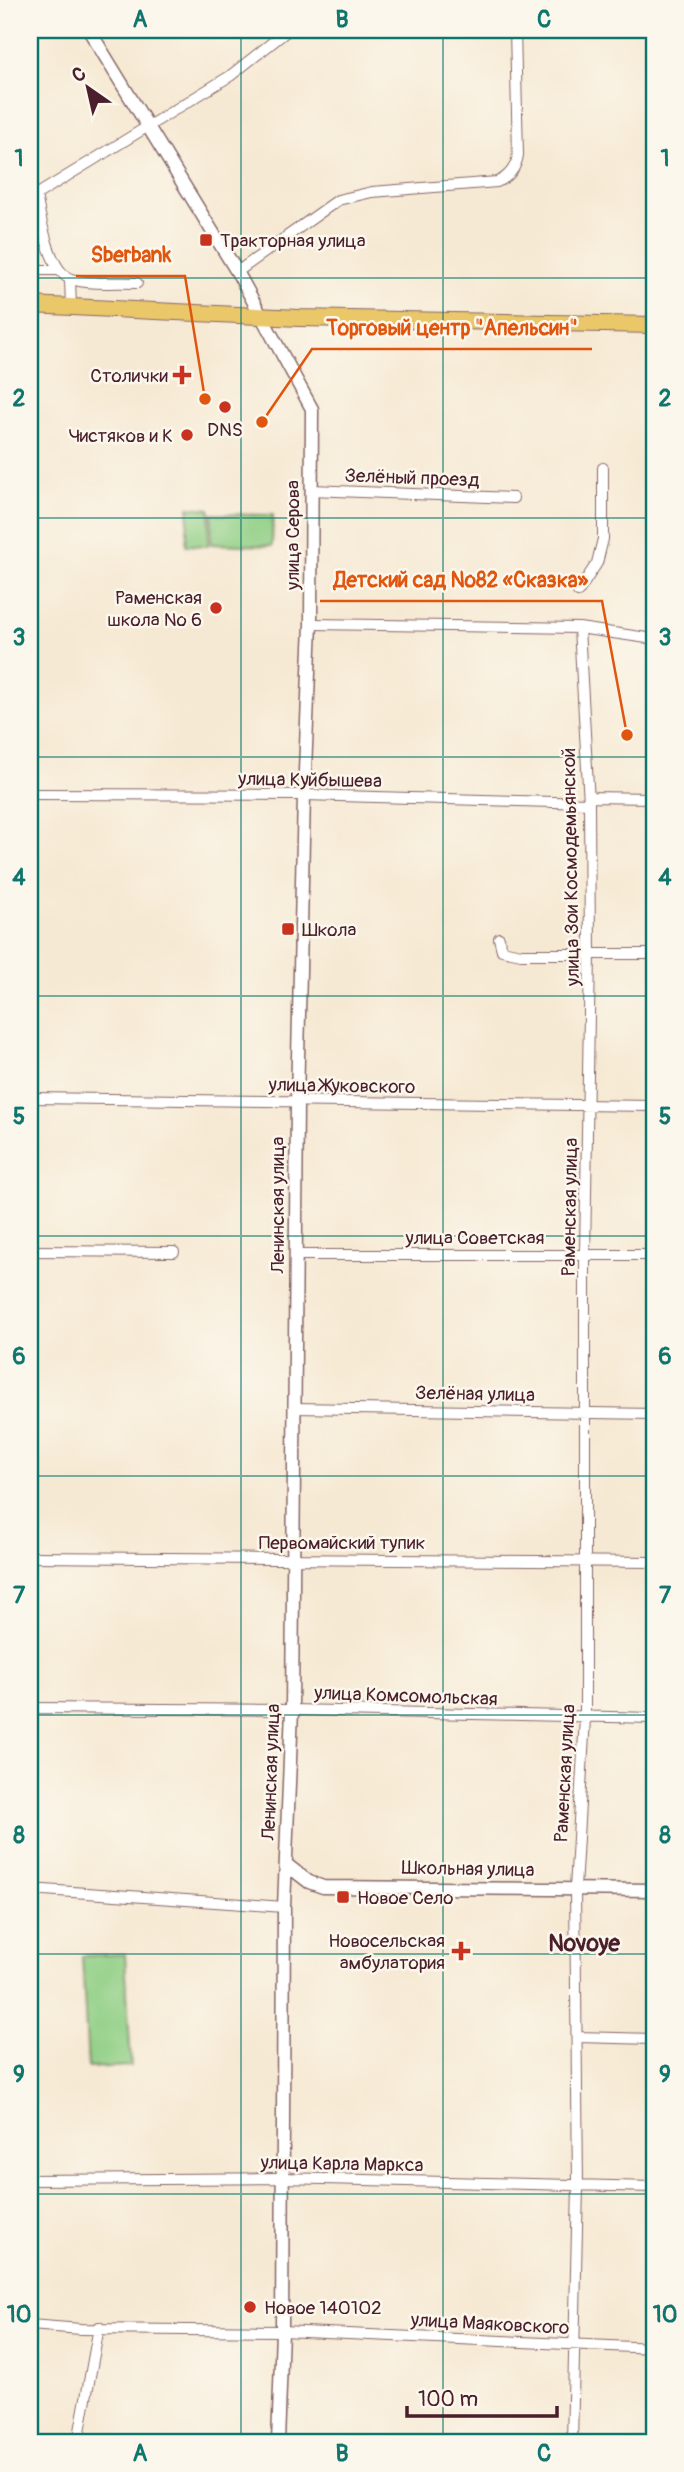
<svg xmlns="http://www.w3.org/2000/svg" width="684" height="2472" font-family="Pangolin,sans-serif">
  <rect width="100%" height="100%" fill="#fbf7ec"/>
  <filter id="ink" filterUnits="userSpaceOnUse"><feTurbulence type="fractalNoise" baseFrequency=".0143" numOctaves="2"/><feDisplacementMap in="SourceGraphic" scale="14" xChannelSelector="R" yChannelSelector="G"/><feConvolveMatrix kernelMatrix="1 2 1 2 8 2 1 2 1" color-interpolation-filters="sRGB"/></filter>
  <filter id="wash" filterUnits="userSpaceOnUse"><feTurbulence type="fractalNoise" baseFrequency=".00686" numOctaves="4" result="noise"/><feDisplacementMap in="SourceGraphic" scale="28" xChannelSelector="R" yChannelSelector="G"/><feGaussianBlur stdDeviation="1.57" result="paint"/><feColorMatrix in="noise" values="0 0 0 0 0 0 0 0 0 0 0 0 0 0 0 0 0 1.4 0 .05"/><feComposite in="paint" operator="in"/></filter>
  <g filter="url(#wash)">
    <rect width="100%" height="100%" fill="#f6e9d3"/>
    <path fill="#90cf85" stroke="#6d7758" stroke-width="2" d="M189,507l21,2 -2,37 -22,-1z
      M212,514l61,1 -1,31 -61,-2z
      M125,1954l6,112 -43,2 -6,-112z"/>
  </g>
  <g filter="url(#ink)">
    <g fill="none" stroke-linecap="round" stroke-linejoin="round">
      <defs>
        <path id="minor" d="M30,270h29
          M237,272l101,-72 34,-8 125,-10c12,-5 19,-14 21,-27l-3,-125
          M70,279l1,28
          M137,283c-20,-1 -47,2 -66,-4 -22,-7 -31,-64 -35,-84l194,-119 58,-46
          M311,490l202,8
          M578,592l19,-29 6,-24v-71
          M311,624l268,4 75,11
          M30,794l274,1 285,8
          M589,797l65,1
          M499,938l3,12 19,4h133
          M30,1098l624,8
          M30,1251l144,1
          M296,1255h358
          M295,1408l359,6
          M30,1557l624,5
          M30,1708l262,2 362,8
          M30,1889l254,18
          M577,2037l77,2
          M30,2180l252,-2 372,9
          M30,2325l51,4 201,2 372,17
          M78,2442l21,-115
          M572,2442l6,-256 -3,-297 10,-171v-464l5,-300 -1,-151 -10,-175"/>
        <path id="tertiary" d="M89,30l150,245 73,134 -1,215 -7,171 -7,307 -5,608 -8,197 -2,424 -4,111
          M287,1865l22,17 14,5 331,3"/>
        <path id="primary" d="M30,305l269,13 355,7"/>
      </defs>
      <use href="#minor" stroke="#866666" stroke-width="12"/>
      <use href="#tertiary" stroke="#866666" stroke-width="15"/>
      <use href="#primary" stroke="#866666" stroke-width="18"/>
      <use href="#minor" stroke="#fff" stroke-width="10"/>
      <use href="#tertiary" stroke="#fff" stroke-width="12"/>
      <use href="#primary" stroke="#eac769" stroke-width="16"/>
    </g>
  </g>
  <path fill="none" stroke="#0f766e" stroke-width="2" stroke-opacity="0.55" d="M241,30v2412M443,30v2412M30,278h624M30,518h624M30,757h624M30,996h624M30,1236h624M30,1476h624M30,1715h624M30,1954h624M30,2194h624"/>
  <g fill="#c8321e" stroke="#fbf7ec" stroke-width="2.5">
    <rect x="199" y="233" width="14" height="14" rx="3.5"/>
    <path d="M178.5 364.5h7v7h7v7h-7v7h-7v-7h-7v-7h7z"/>
    <circle cx="225" cy="407" r="7"/>
    <circle cx="187" cy="435" r="7"/>
    <circle cx="216" cy="608" r="7"/>
    <rect x="281" y="922" width="14" height="14" rx="3.5"/>
    <rect x="336" y="1890" width="14" height="14" rx="3.5"/>
    <path d="M457.5 1940.5h7v7h7v7h-7v7h-7v-7h-7v-7h7z"/>
    <circle cx="250" cy="2307" r="7"/>
  </g>
  <g text-anchor="middle" stroke-width="5" stroke-linejoin="round" paint-order="stroke">
    <g font-size="19" fill="#4a1f2b" stroke="#fbf7ec" text-anchor="start">
      <text x="220" y="247">Тракторная улица</text>
      <text x="168" y="382" text-anchor="end">Столички</text>
      <text x="225" y="436" text-anchor="middle">DNS</text>
      <text x="173" y="442" text-anchor="end">Чистяков и К</text>
      <text x="202" y="604" text-anchor="end">Раменская<tspan x="202" dy="22">школа № 6</tspan></text>
      <text x="302" y="936">Школа</text>
      <text x="357" y="1904">Новое Село</text>
      <text x="445" y="1947" text-anchor="end">Новосельская<tspan x="445" dy="22">амбулатория</tspan></text>
      <text x="264" y="2314">Новое 140102</text>
    </g>
    <g font-size="19" fill="#4a1f2b" stroke="#fbf7ec">
      <text transform="translate(412 477) rotate(2)" y="7">Зелёный проезд</text>
      <text transform="translate(292 535) rotate(-90)" y="7">улица Серова</text>
      <text transform="translate(310 779) rotate(1)" y="7">улица Куйбышева</text>
      <text transform="translate(570 867) rotate(-91)" y="7">улица Зои Космодемьянской</text>
      <text transform="translate(342 1085) rotate(1)" y="7">улица Жуковского</text>
      <text transform="translate(277 1205) rotate(-90)" y="7">Ленинская улица</text>
      <text transform="translate(569 1207) rotate(-89)" y="7">Раменская улица</text>
      <text x="475" y="1244">улица Советская</text>
      <text transform="translate(475 1393) rotate(1)" y="7">Зелёная улица</text>
      <text x="342" y="1549">Первомайский тупик</text>
      <text transform="translate(406 1695) rotate(2)" y="7">улица Комсомольская</text>
      <text transform="translate(270 1772) rotate(-88)" y="7">Ленинская улица</text>
      <text transform="translate(564 1773) rotate(-87)" y="7">Раменская улица</text>
      <text transform="translate(468 1868) rotate(1)" y="7">Школьная улица</text>
      <text transform="translate(342 2163) rotate(1)" y="7">улица Карла Маркса</text>
      <text transform="translate(490 2323) rotate(3)" y="7">улица Маяковского</text>
    </g>
    <g font-size="23" font-weight="bold" fill="#4a1f2b" stroke="#fbf7ec">
      <text x="584" y="1951">Novoye</text>
    </g>
  </g>
  <path fill="none" stroke="#e0560e" stroke-width="2.5" d="M205 399L185 276H76M262 422L312 349H592M627 735L602 601H320"/>
  <g fill="#e0560e" stroke="#fbf7ec" stroke-width="2.5">
    <circle cx="205" cy="399" r="7"/>
    <circle cx="262" cy="422" r="7"/>
    <circle cx="627" cy="735" r="7"/>
  </g>
  <g font-size="21" text-anchor="middle" font-weight="bold" fill="#e0560e" stroke="#fbf7ec" stroke-width="5" stroke-linejoin="round" paint-order="stroke">
    <text x="131" y="262">Sberbank</text>
    <text x="452" y="335">Торговый центр "Апельсин"</text>
    <text x="461" y="587">Детский сад №82 «Сказка»</text>
  </g>
  <rect width="684" height="2472" fill="none" stroke="#fbf7ec" stroke-width="77"/>
  <g transform="translate(88 88) rotate(326)" stroke="#fbf7ec" stroke-width="5" paint-order="stroke">
  <path d="M0-5L12 26L0 18L-12 26Z" fill="#4a1f2b"/>
  <text y="-10" font-size="19" font-weight="bold" text-anchor="middle" fill="#4a1f2b">С</text>
  </g>
  <path d="M407 2406v10h150v-10" fill="none" stroke="#4a1f2b" stroke-width="3.5"/>
  <text x="418" y="2406" font-size="21" fill="#4a1f2b" stroke="#fbf7ec" stroke-width="5" paint-order="stroke">100 m</text>
  <rect x="38" y="38" width="608" height="2396" fill="none" stroke="#0f766e" stroke-width="2.5"/>
  <g font-size="23" text-anchor="middle" font-weight="bold" fill="#0f766e">
    <text x="140" y="27">A</text>
    <text x="342" y="27">B</text>
    <text x="544" y="27">C</text>
    <text x="19" y="166">1</text>
    <text x="665" y="166">1</text>
    <text x="19" y="406">2</text>
    <text x="665" y="406">2</text>
    <text x="19" y="645">3</text>
    <text x="665" y="645">3</text>
    <text x="19" y="885">4</text>
    <text x="665" y="885">4</text>
    <text x="19" y="1124">5</text>
    <text x="665" y="1124">5</text>
    <text x="19" y="1364">6</text>
    <text x="665" y="1364">6</text>
    <text x="19" y="1603">7</text>
    <text x="665" y="1603">7</text>
    <text x="19" y="1843">8</text>
    <text x="665" y="1843">8</text>
    <text x="19" y="2082">9</text>
    <text x="665" y="2082">9</text>
    <text x="19" y="2322">10</text>
    <text x="665" y="2322">10</text>
    <text x="140" y="2461">A</text>
    <text x="342" y="2461">B</text>
    <text x="544" y="2461">C</text>
  </g>
</svg>
